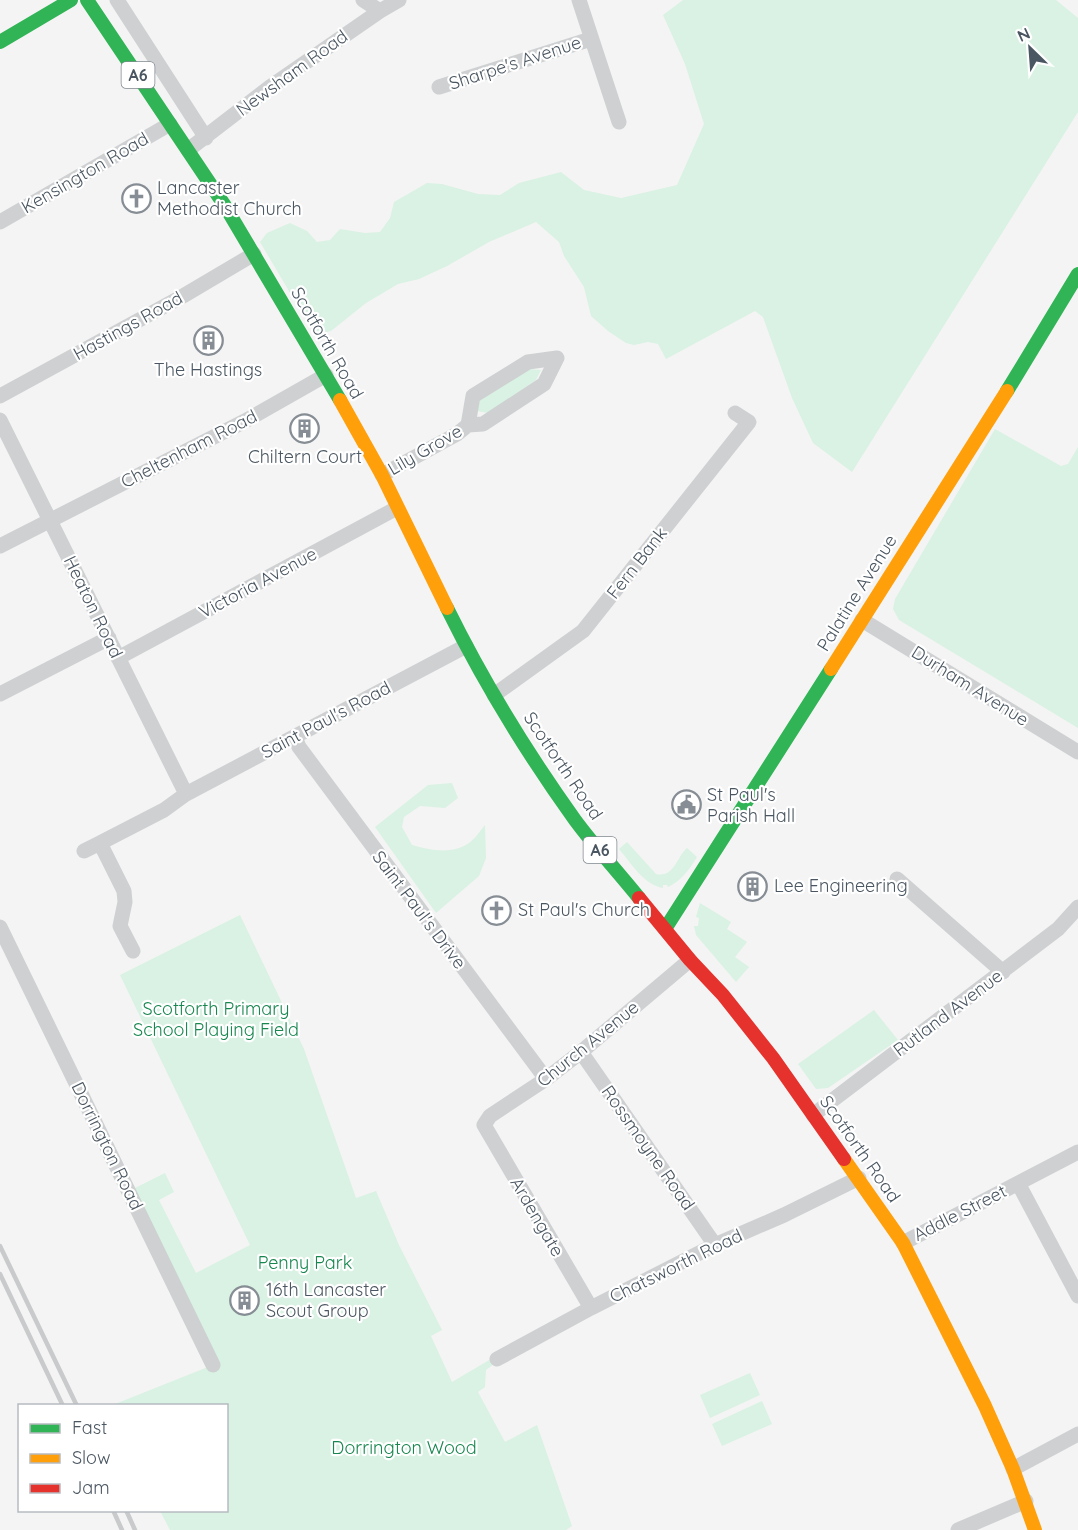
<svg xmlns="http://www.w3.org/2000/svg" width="1078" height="1530" font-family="Quicksand,sans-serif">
  <rect width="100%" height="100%" fill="#f4f4f4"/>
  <path fill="#d9f2e3" d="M683,0h373l22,18v94l-226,360 -39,-29 -21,-45 -29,-81 -8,-6 -89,48 -8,-15 -10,-2 -14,3 -8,-2 -18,-12 -17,-15 -7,-29 -20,-31 -5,-14 -23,-20 -47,20 -42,24 -28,13 -21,5 -32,19 -35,28 -16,4 -55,-93 7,-9 23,-10 17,8 10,11 13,-2 10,-11 25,4 15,-1 10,-14 4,-16 33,-19 15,1 36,10 22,1 19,-12 42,-11 23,18 37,8 56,-13 27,-61 -19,-60 -22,-49z
    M529,369l12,1 -5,10 -48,33 -11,-2 3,-12z
    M995,429l66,37 7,-2 10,-17v281l-179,-108 -6,-11 2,-10z
    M452,783l6,15 -13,10 -25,-2 -16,11 -2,10 10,18c18,5 40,10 57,-2 6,-4 11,-12 16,-18l1,33 -7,18 -43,37 -61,-86 53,-42z
    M627,842l29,32c18,4 20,-16 31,-26l10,9c-8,13 -15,23 -29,30l-1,-2h-4v3c-19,-3 -32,-25 -44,-39z
    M700,903l31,19 -4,7 20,13 -12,15 14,10 -13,15 -40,-47 -2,-9h4l1,-8 -3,-1z
    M240,915l64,134 52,149 20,-7 23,54 43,85 -11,6 21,46 44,-26 2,5 -12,9 -1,17 -7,5 27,50 32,-17 35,101 -6,4h-396l-10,-19 66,-1v-104h-116l103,-41 -84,-174 36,-18 9,19 -15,8 37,73 54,-28 -130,-270z
    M874,1010l24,30 -70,48 -12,1 -18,-25z
    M750,1373l10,22 -50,23 -10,-23z
    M762,1401l10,23 -50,22 -10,-22z"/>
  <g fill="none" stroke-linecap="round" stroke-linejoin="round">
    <path stroke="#ced0d2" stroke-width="15" d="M117,0l89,138
      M363,0l17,11
      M579,0l40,122
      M439,87l152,-48
      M188,150l82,-63 110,-76 19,-11
      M0,222l170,-98
      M0,396l183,-100 71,-42
      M0,420l186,374
      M382,475l75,-41 11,-9 15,-1 61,-40 13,-26 -29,4 -55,34 -5,29
      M0,546l245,-125 81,-46
      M862,620l216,132
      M118,658l279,-150
      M0,694l109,-56
      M494,695l89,-64 166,-209 -14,-9
      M295,737l4,10 247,332
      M84,851l16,-8
      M897,879l106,93
      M0,927l213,438
      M133,951l-13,-25 5,-24 -1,-11 -24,-48 64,-33 22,-16 280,-148
      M581,1052l134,193
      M813,1115l245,-186 20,-22
      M1018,1183l60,113
      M903,1243l175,-91
      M591,1308l-107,-183 6,-9 56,-37 35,-27 109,-92
      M497,1359l94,-51 124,-63 69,-30 75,-37
      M1013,1469l65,-35
      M958,1530l68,-29"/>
    <path stroke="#30b455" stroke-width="14" d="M87,0l138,206 115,194
      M0,42l71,-42
      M1007,391l71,-117
      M447,608c36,73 80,145 128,212 20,27 43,52 64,78
      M665,929l166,-260"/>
    <path stroke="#ff9f0a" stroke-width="14" d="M340,400l42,75 65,133
      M831,669l176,-278
      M844,1159l59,84 82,163 28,63 22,61"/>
    <path stroke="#e5322d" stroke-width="14" d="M639,898l51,62 33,35 50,63 71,101"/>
    <path stroke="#c9cacc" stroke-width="4.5" d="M0,1246l77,160
      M0,1274l63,132
      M113,1510l9,20
      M126,1510l9,20"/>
  </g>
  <defs>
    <symbol id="church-ring" viewBox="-11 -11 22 22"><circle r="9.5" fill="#fff" stroke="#868d94" stroke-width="1.5"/><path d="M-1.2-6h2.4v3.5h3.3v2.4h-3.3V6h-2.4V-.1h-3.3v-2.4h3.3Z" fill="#868d94"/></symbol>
    <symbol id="building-ring" viewBox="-11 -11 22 22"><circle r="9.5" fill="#fff" stroke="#868d94" stroke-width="1.5"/><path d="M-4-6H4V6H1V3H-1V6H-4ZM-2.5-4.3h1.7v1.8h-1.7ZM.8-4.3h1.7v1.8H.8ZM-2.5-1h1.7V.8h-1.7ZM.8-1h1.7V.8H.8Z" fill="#868d94"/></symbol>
    <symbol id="civic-ring" viewBox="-11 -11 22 22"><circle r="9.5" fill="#fff" stroke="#868d94" stroke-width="1.5"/><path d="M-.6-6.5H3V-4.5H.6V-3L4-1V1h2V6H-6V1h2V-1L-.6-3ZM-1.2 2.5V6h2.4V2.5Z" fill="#868d94"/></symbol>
  </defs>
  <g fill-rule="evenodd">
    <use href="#church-ring" x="120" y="182" width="33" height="33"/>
    <use href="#building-ring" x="192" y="324" width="33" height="33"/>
    <use href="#building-ring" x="288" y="412" width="33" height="33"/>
    <use href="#civic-ring" x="670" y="788" width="33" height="33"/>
    <use href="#building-ring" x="736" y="870" width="33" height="33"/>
    <use href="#church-ring" x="480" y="894" width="33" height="33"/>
    <use href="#building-ring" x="228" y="1284" width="33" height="33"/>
  </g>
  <g text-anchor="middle" stroke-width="4.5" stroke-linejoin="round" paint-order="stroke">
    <g fill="#fff" stroke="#808990" stroke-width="1.5">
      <rect x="121.5" y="62" width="33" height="26" rx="4.5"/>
      <rect x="583.5" y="837" width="33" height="26" rx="4.5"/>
    </g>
    <g font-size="16" font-weight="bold" fill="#4a5661">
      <text x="138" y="81">A6</text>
      <text x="600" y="856">A6</text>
    </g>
    <g font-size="18" fill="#4a5661" stroke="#fff">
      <text transform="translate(515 63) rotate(-18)" y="6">Sharpe's Avenue</text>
      <text transform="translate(292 73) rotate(-36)" y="6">Newsham Road</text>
      <text transform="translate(85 173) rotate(-30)" y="6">Kensington Road</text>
      <text transform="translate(128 326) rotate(-29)" y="6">Hastings Road</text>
      <text transform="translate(327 343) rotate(60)" y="6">Scotforth Road</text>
      <text transform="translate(189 449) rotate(-27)" y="6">Cheltenham Road</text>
      <text transform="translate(425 450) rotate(-30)" y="6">Lily Grove</text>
      <text transform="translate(637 563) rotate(-52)" y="6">Fern Bank</text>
      <text transform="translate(258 583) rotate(-28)" y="6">Victoria Avenue</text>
      <text transform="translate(857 593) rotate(-58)" y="6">Palatine Avenue</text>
      <text transform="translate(93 607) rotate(64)" y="6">Heaton Road</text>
      <text transform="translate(970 686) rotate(32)" y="6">Durham Avenue</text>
      <text transform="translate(326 720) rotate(-28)" y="6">Saint Paul's Road</text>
      <text transform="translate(563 766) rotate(56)" y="6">Scotforth Road</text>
      <text transform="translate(419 910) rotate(53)" y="6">Saint Paul's Drive</text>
      <text transform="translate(948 1013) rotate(-37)" y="6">Rutland Avenue</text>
      <text transform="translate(588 1044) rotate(-39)" y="6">Church Avenue</text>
      <text transform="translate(107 1146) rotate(64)" y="6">Dorrington Road</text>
      <text transform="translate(648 1148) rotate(55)" y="6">Rossmoyne Road</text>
      <text transform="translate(860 1149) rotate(55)" y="6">Scotforth Road</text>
      <text transform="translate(960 1213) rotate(-27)" y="6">Addle Street</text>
      <text transform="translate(537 1217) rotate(60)" y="6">Ardengate</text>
      <text transform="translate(676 1266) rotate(-26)" y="6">Chatsworth Road</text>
    </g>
    <g font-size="18" fill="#4a5661" stroke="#fff" text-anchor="start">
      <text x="157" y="194">Lancaster<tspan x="157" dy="21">Methodist Church</tspan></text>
      <text x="208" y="376" text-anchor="middle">The Hastings</text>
      <text x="305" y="463" text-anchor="middle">Chiltern Court</text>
      <text x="707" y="801">St Paul's<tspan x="707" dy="21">Parish Hall</tspan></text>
      <text x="774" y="892">Lee Engineering</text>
      <text x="518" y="916">St Paul's Church</text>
      <text x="266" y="1296">16th Lancaster<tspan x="266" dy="21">Scout Group</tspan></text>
    </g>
    <g font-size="18" fill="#17864f" stroke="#fff">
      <text x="216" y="1015">Scotforth Primary<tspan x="216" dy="21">School Playing Field</tspan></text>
      <text x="305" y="1269">Penny Park</text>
      <text x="404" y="1454">Dorrington Wood</text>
    </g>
  </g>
  <rect x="18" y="1404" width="210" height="108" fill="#ffffff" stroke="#b7bbc0" stroke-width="1.5"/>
  <rect x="30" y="1424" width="30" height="9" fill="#30b455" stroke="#b7bbc0" stroke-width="1.5"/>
  <text x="72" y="1434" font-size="18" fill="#4a5661">Fast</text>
  <rect x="30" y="1454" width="30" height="9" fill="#ff9f0a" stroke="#b7bbc0" stroke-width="1.5"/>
  <text x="72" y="1464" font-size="18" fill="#4a5661">Slow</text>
  <rect x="30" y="1484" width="30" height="9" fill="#e5322d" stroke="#b7bbc0" stroke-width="1.5"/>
  <text x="72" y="1494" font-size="18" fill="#4a5661">Jam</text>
  <g transform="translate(1030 48) rotate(335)" stroke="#ffffff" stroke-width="4.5" paint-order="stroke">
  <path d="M0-4.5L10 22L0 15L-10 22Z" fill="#4a5661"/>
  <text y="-9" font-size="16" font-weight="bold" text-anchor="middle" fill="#4a5661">N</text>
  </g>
</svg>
